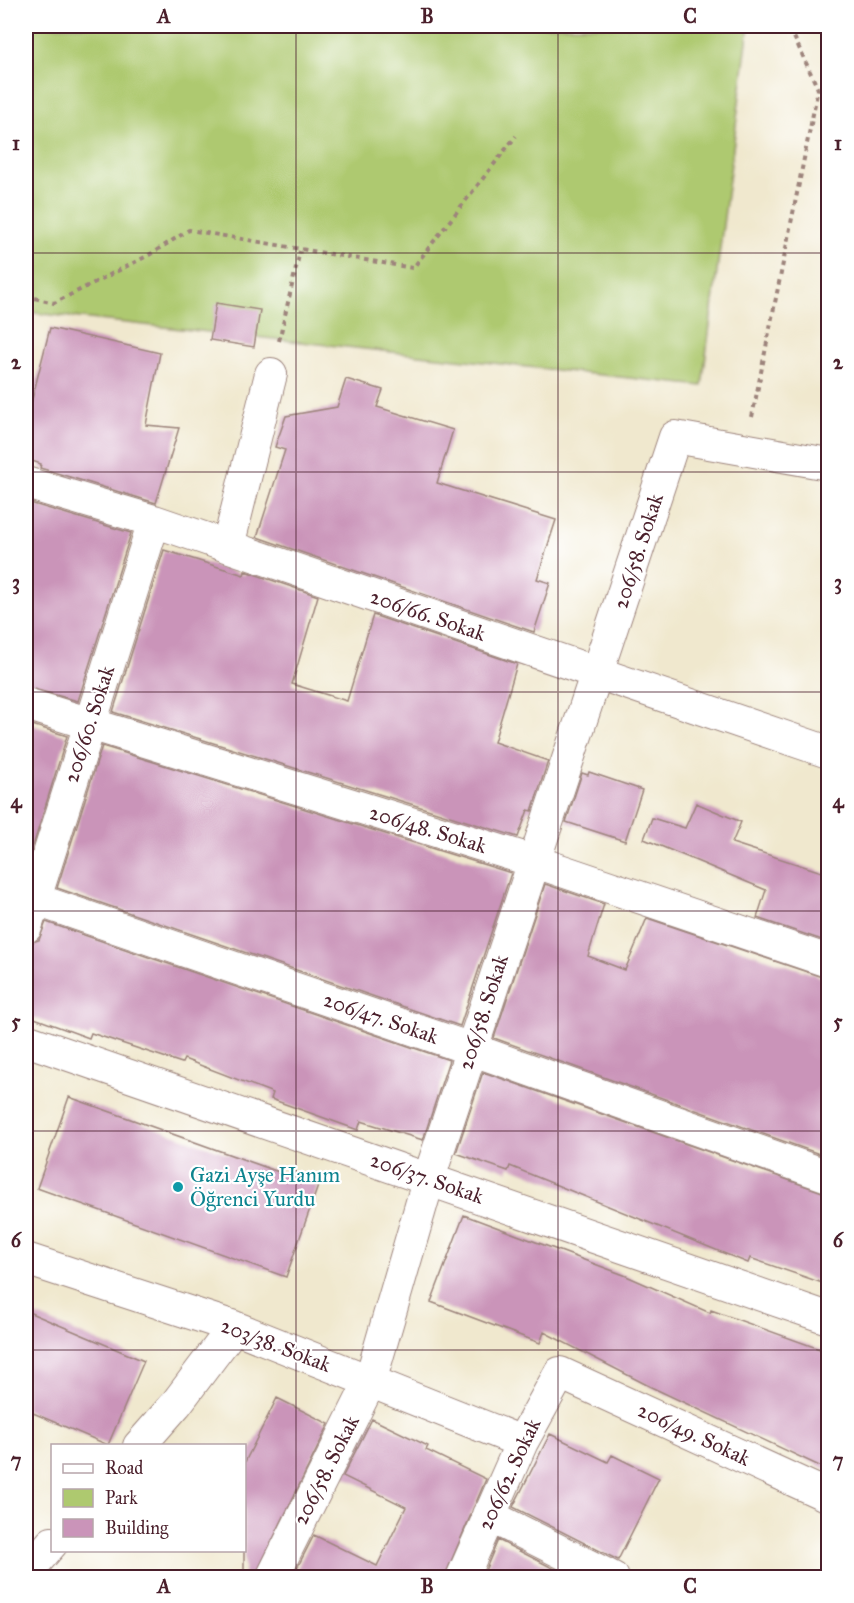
<svg xmlns="http://www.w3.org/2000/svg" width="854" height="1603" font-family="'IM FELL Great Primer',serif">
  <rect width="100%" height="100%" fill="#fff"/>
  <filter id="ink" filterUnits="userSpaceOnUse"><feTurbulence type="fractalNoise" baseFrequency=".0167" numOctaves="2"/><feDisplacementMap in="SourceGraphic" scale="12" xChannelSelector="R" yChannelSelector="G"/><feConvolveMatrix kernelMatrix="1 2 1 2 8 2 1 2 1" color-interpolation-filters="sRGB"/></filter>
  <filter id="wash" filterUnits="userSpaceOnUse"><feTurbulence type="fractalNoise" baseFrequency=".008" numOctaves="4" result="noise"/><feDisplacementMap in="SourceGraphic" scale="24" xChannelSelector="R" yChannelSelector="G"/><feGaussianBlur stdDeviation="1.35" result="paint"/><feColorMatrix in="noise" values="0 0 0 0 0 0 0 0 0 0 0 0 0 0 0 0 0 1.4 0 .05"/><feComposite in="paint" operator="in"/></filter>
  <g filter="url(#wash)">
    <rect width="100%" height="100%" fill="#f0e8ce"/>
    <path fill="#aec96f" stroke="#7c744d" stroke-width="1.5" d="M26,26h723l-47,360 -676,-74z"/>
    <g id="blocks">
      <path fill="#ca94b9" d="M216,303l44,7 -6,37 -44,-7z
        M50,328l110,25 -14,72 33,3 -23,75 -116,-35 1,-4 -15,-5v-36z
        M346,379l37,11 -6,17 76,23 -16,53 119,37 -19,59 13,4 -16,49 -277,-95 28,-87 -10,-3 11,-31 51,-9z
        M30,503l101,30 -53,168 -52,-14v-170z
        M164,550l80,25 1,-4 73,25 -26,88 55,17 26,-86 144,49 -23,78 54,19 -16,50 -4,-1 -10,27 -405,-125z
        M26,723l41,13 -41,133z
        M102,746l409,127 -51,153 -403,-138z
        M589,772l53,18 -17,51 -59,-19 16,-49 6,2z
        M696,803l45,19 -9,21 96,31v68l-71,-24 9,-28 -122,-51 8,-21 33,10z
        M545,884l59,20 -16,52 37,14 22,-52 181,61v178l-334,-119z
        M46,922l403,138 -26,80 -62,-19 -3,9 -87,-31 2,-6 -89,-34 -2,4 -91,-30 -2,5 -63,-23v-71l13,-4z
        M483,1072l345,122v91l-78,-27 -2,5 -238,-97 -2,5 -52,-18z
        M69,1097l249,89 -32,91 -249,-89z
        M464,1215l160,60 86,38 1,-3 117,42v118l-177,-83 -107,-55 -4,11 -109,-41z
        M26,1311l118,50 -36,84 -82,-35z
        M277,1398l52,26 -75,154h-10v-114z
        M372,1419l56,27 -2,4 60,29 -42,99h-152l22,-43 63,31 29,-59 -63,-31z
        M550,1434l58,28 4,-7 47,23 -41,82 -105,-53z
        M498,1540l74,38h-90z"/>
    </g>
  </g>
  <g filter="url(#ink)">
    <use href="#blocks" fill-opacity="0" stroke="#9d847c" stroke-width="1.5"/>
    <g fill="none" stroke-linecap="round" stroke-linejoin="round">
      <defs>
        <path id="street" d="M26,483l128,38 674,231
          M228,546l43,-172
          M26,704l507,157 295,100
          M34,899l437,150 357,127
          M26,927l128,-406
          M26,1040l802,278
          M26,1259l208,68 288,115
          M139,1446l37,-42 58,-77
          M488,1515l125,63
          M26,1573l26,-30
          M272,1578l98,-196 59,-204 246,-741 153,27
          M462,1578l60,-136 38,-69 268,123"/>
      </defs>
      <use href="#street" stroke="#9d847c" stroke-width="34"/>
      <path stroke="#9d847c" stroke-width="4" stroke-dasharray="4.5 4.5" stroke-linecap="butt" d="M26,296l28,7 95,-48 40,-25 224,38 103,-132
        M279,341l21,-90
        M752,417l66,-328 -29,-63"/>
      <use href="#street" stroke="#fff" stroke-width="32"/>
    </g>
  </g>
  <path fill="none" stroke="#4a1f2b" stroke-width="1.5" stroke-opacity="0.55" d="M296,26v1552M558,26v1552M26,253h802M26,472h802M26,692h802M26,911h802M26,1131h802M26,1350h802"/>
  <circle fill="#0f9aa8" stroke="#fff" stroke-width="2" cx="178" cy="1187" r="6"/>
  <g text-anchor="middle" stroke-width="4.5" stroke-linejoin="round" paint-order="stroke">
    <g font-size="21" fill="#4a1f2b" stroke="#fff">
      <text transform="translate(638 551) rotate(-72)" y="7">206/58. Sokak</text>
      <text transform="translate(428 615) rotate(19)" y="7">206/66. Sokak</text>
      <text transform="translate(89 724) rotate(-72)" y="7">206/60. Sokak</text>
      <text transform="translate(428 829) rotate(17)" y="7">206/48. Sokak</text>
      <text transform="translate(483 1012) rotate(-72)" y="7">206/58. Sokak</text>
      <text transform="translate(381 1018) rotate(19)" y="7">206/47. Sokak</text>
      <text transform="translate(427 1178) rotate(19)" y="7">206/37. Sokak</text>
      <text transform="translate(276 1345) rotate(21)" y="7">203/38. Sokak</text>
      <text transform="translate(694 1434) rotate(25)" y="7">206/49. Sokak</text>
      <text transform="translate(326 1470) rotate(-63)" y="7">206/58. Sokak</text>
      <text transform="translate(509 1474) rotate(-65)" y="7">206/62. Sokak</text>
    </g>
    <g font-size="21" fill="#0d838f" stroke="#fff" text-anchor="start">
      <text x="190" y="1182">Gazi Ayşe Hanım<tspan x="190" dy="24">Öğrenci Yurdu</tspan></text>
    </g>
  </g>
  <rect width="854" height="1603" fill="none" stroke="#fff" stroke-width="66"/>
  <rect x="51" y="1444" width="195" height="108" fill="#ffffff" stroke="#b7a5aa" stroke-width="1.5"/>
  <rect x="63" y="1464" width="30" height="9" fill="#ffffff" stroke="#b7a5aa" stroke-width="1.5"/>
  <text x="105" y="1474" font-size="18" fill="#4a1f2b">Road</text>
  <rect x="63" y="1489" width="30" height="18" fill="#aec96f" stroke="#b7a5aa" stroke-width="1.5"/>
  <text x="105" y="1504" font-size="18" fill="#4a1f2b">Park</text>
  <rect x="63" y="1519" width="30" height="18" fill="#ca94b9" stroke="#b7a5aa" stroke-width="1.5"/>
  <text x="105" y="1534" font-size="18" fill="#4a1f2b">Building</text>
  <rect x="33" y="33" width="788" height="1537" fill="none" stroke="#4a1f2b" stroke-width="2"/>
  <g font-size="20" text-anchor="middle" font-weight="bold" fill="#4a1f2b">
    <text x="164" y="23">A</text>
    <text x="427" y="23">B</text>
    <text x="690" y="23">C</text>
    <text x="16" y="150">1</text>
    <text x="838" y="150">1</text>
    <text x="16" y="369">2</text>
    <text x="838" y="369">2</text>
    <text x="16" y="589">3</text>
    <text x="838" y="589">3</text>
    <text x="16" y="808">4</text>
    <text x="838" y="808">4</text>
    <text x="16" y="1028">5</text>
    <text x="838" y="1028">5</text>
    <text x="16" y="1247">6</text>
    <text x="838" y="1247">6</text>
    <text x="16" y="1467">7</text>
    <text x="838" y="1467">7</text>
    <text x="164" y="1593">A</text>
    <text x="427" y="1593">B</text>
    <text x="690" y="1593">C</text>
  </g>
</svg>
